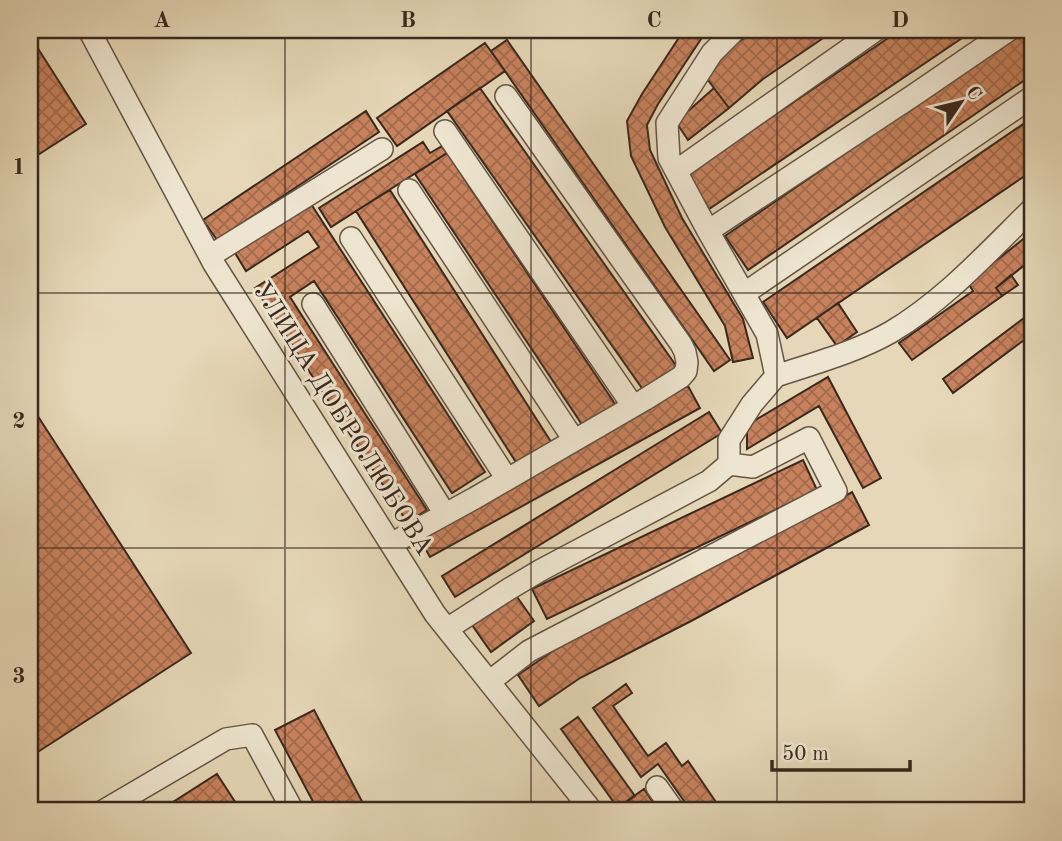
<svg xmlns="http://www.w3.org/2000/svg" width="1062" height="841" font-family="'Old Standard TT',serif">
  <defs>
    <pattern id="building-cross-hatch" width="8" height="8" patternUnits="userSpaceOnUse" patternTransform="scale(1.75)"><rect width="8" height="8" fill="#c7825d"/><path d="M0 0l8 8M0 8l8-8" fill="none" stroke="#a36a4c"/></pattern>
  </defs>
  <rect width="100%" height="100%" fill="#e5d7b7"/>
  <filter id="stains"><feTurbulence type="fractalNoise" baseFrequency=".00286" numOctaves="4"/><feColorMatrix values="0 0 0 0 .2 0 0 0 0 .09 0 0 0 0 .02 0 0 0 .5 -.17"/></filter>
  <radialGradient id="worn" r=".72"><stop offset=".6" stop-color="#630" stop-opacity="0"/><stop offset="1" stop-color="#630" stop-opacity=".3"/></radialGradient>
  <path fill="url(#building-cross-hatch)" stroke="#3a281d" stroke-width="2" d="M684,30h23l-49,74 -11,21 3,25 32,68 61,101 10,39 -20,4 -8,-36 -60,-99 -34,-71 -4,-35 15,-27z
    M756,30h79l-72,49 -34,29 -24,-32 26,-29z
    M900,30h74l-265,179 -23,-34z
    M1025,30h7v45l-284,195 -23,-34z
    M30,36l56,88 -56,36z
    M507,40l223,320 -16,11 -223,-320z
    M485,43l20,28 -108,75 -20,-28z
    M480,88l197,279 -33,24 -197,-280z
    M714,88l15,20 -41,32 -12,-18z
    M366,111l13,21 -162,108 -14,-20z
    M1032,118v53l-245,167 -24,-36z
    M423,142l7,11 12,-7 5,7 -116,74 -12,-19z
    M447,153l168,251 -32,22 -168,-252z
    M390,190l163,255 -34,22 -163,-256z
    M311,204l174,268 -33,21 -138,-212 -24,16 137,213 -20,12 -152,-234 64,-41 -11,-16 -62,40 -11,-18z
    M1032,232v27l-36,29 6,8 -90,64 -13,-17 74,-52 -5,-8z
    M1011,275l7,10 -16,11 -6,-8z
    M838,303l19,29 -20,14 -20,-28z
    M1032,312v22l-79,59 -10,-14z
    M828,377l53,101 -18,10 -44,-82 -72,43v-24z
    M688,386l12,22 -270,149 -12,-21z
    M30,404l161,249 -161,104z
    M709,412l13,21 -267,164 -13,-21z
    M803,460l14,30 -270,129 -15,-30z
    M852,492l17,33 -176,95 -113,58 -41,28 -21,-31 42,-29 115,-59z
    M515,594l19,27 -43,31 -19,-27z
    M626,684l6,9 -19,13 35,50 18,-13 16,23 6,-5 34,50h-31l-33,-47 -17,13 -48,-69z
    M314,710l53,101h-49l-43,-81z
    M578,717l57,79 -17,12 -57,-79z
    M217,774l24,37h-82z
    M644,789l15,22h-25l-7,-10z"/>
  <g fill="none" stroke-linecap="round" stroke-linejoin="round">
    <defs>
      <path id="minor" d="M89,30l125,234 221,350 157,197
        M445,131l188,275
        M676,171l200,-141
        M409,190l165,250
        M708,231l206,-136 95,-65
        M351,238l156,241
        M210,256l172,-107
        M745,293l287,-196
        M313,304l132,210
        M776,376c39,-13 80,-24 115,-44 54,-32 97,-80 141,-123
        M391,544l84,-46 169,-98 37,-23 5,-6 1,-9 -2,-10 -4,-8 -175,-248
        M447,629l62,-40 32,-19 168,-89 20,-17v-24l23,-36 24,-28 -9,-42 -59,-103 -39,-73 -2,-35 45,-70 23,-23
        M489,682l40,-31 307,-160 -27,-53 -56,29 -24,-3
        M657,787l17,24
        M103,811l123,-72 26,-4 41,76"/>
    </defs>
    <use href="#minor" stroke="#655444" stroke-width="24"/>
    <use href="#minor" stroke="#eee5d0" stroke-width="21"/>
  </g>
  <path fill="none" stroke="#3a281d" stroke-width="2" stroke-opacity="0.55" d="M285,30v781M531,30v781M777,30v781M30,293h1002M30,548h1002"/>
  <g text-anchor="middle" stroke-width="6" stroke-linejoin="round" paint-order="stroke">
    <g font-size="26" fill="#3a281d" stroke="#eee5d0">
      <text transform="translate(344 418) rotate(58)" y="9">УЛИЦА ДОБРОЛЮБОВА</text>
    </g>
  </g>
  <rect width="1062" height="841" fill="none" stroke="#e5d7b7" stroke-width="77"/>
  <g transform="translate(961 102) rotate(55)" stroke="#eee5d0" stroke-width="5" paint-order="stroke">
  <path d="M0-5L12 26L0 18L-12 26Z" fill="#3a281d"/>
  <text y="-10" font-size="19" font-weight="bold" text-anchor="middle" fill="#3a281d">С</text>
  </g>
  <path d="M772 760v10h138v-10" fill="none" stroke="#3a281d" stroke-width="3.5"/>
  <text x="782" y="760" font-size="21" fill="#3a281d" stroke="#eee5d0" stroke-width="5" paint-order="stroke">50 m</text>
  <rect x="38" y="38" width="986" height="764" fill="none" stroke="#3a281d" stroke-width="2.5"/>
  <g font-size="23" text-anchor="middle" font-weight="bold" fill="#3a281d">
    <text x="162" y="27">A</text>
    <text x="408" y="27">B</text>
    <text x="654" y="27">C</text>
    <text x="900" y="27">D</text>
    <text x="19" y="174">1</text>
    <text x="19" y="428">2</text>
    <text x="19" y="683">3</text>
  </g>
  <rect width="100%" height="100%" filter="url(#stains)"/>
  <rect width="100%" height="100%" fill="url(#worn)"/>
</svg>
